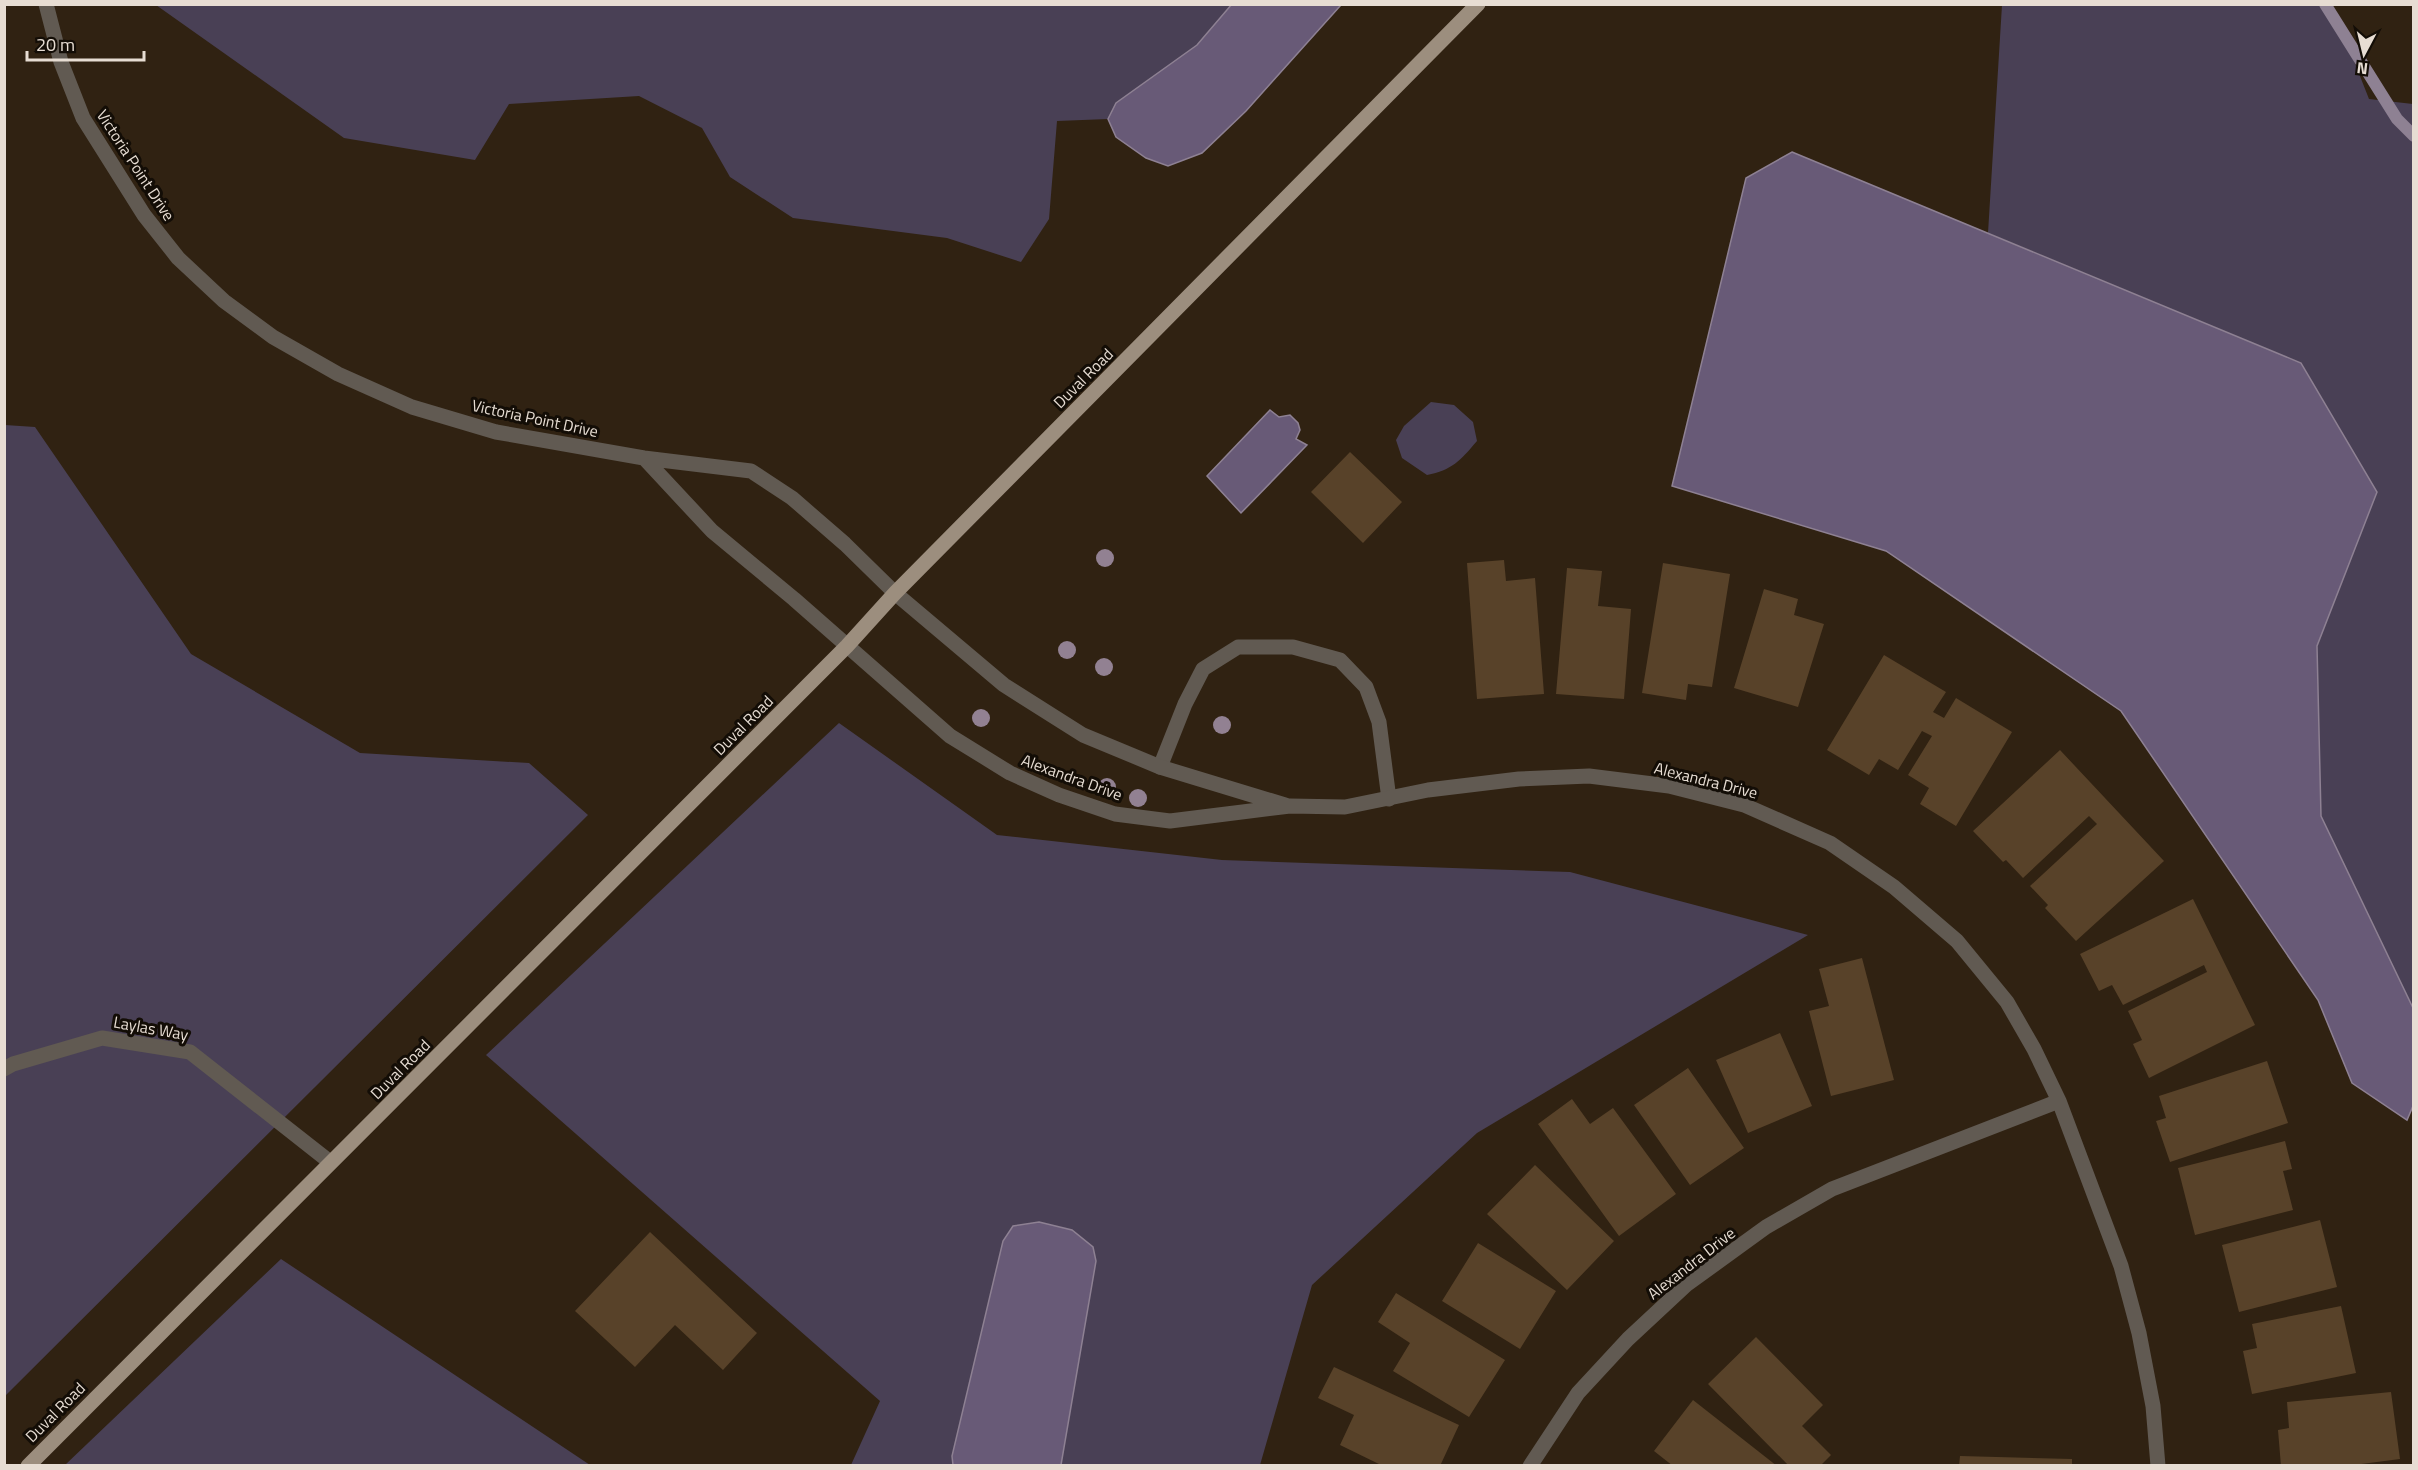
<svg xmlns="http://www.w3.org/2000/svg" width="2418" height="1470" font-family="'Titillium Web',sans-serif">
  <rect width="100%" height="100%" fill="#302212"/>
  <path fill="#494055" d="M156,5h1076l-35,40 -81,58 -8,16 -51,2 -8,98 -28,43 -74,-24 -154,-20 -63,-41 -28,-49 -63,-32 -130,8 -34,56 -131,-22z
    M2002,5h330l37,94 44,5v904l-92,-192 -4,-170 59,-155 -75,-128 -313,-130z
    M1431,402l23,3 19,17 4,19c-17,20 -25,29 -50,34l-25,-17 -6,-18 8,-14z
    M5,425l30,2 156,227 169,99 169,10 59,52 -583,581z
    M839,723l158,112 225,25 348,12 238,63 -331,198 -165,152 -52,180h-409l29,-64 -394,-346z
    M281,1259l309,206h-525z"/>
  <path fill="#685a77" stroke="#8e8193" stroke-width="1.5" d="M1232,4l109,1 -95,106 -44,42 -34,13 -22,-8 -30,-21 -8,-18 8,-16 81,-58z
    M1792,152l509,211 76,129 -60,154 4,170 92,192v98l-6,14 -55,-37 -34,-83 -197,-289 -235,-160 -214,-65 74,-308z
    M1270,410l9,7 11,-2 8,8 2,7 -4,9 11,6 -66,68 -34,-37z
    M1039,1222l33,8 21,17 3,14 -35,204h-108l-1,-9 51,-215 10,-15z"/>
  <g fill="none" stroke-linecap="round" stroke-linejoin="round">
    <path stroke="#8e8193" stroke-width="12" d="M2325,4l72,115 17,17"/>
  </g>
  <path fill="#584229" d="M1350,452l52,50 -39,41 -52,-51z
    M1504,560l2,21 29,-3 9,116 -67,5 -10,-136z
    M1663,563l67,11 -18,113 -24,-3 -2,16 -44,-7z
    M1567,568l35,3 -4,35 33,3 -7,90 -68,-5z
    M1764,589l34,10 -4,16 30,9 -26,83 -64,-19z
    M1884,655l62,37 -13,20 11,6 12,-20 56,34 -56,94 -36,-22 9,-16 -21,-13 24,-39 -10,-5 -24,39 -19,-11 -10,16 -42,-25z
    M2060,750l104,111 -88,80 -31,-33 3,-3 -18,-19 67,-62 -8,-8 -66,62 -17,-18 -3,2 -30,-31z
    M2193,899l62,126 -106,53 -16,-34 9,-4 -14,-29 79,-39 -3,-7 -81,40 -11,-20 -13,6 -19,-37z
    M1862,958l32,122 -63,16 -22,-85 20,-5 -10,-37z
    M1780,1033l32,73 -64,27 -32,-73z
    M2267,1061l21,62 -118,39 -14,-41 10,-3 -7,-22z
    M1688,1068l56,80 -54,37 -56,-80z
    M1572,1099l18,25 23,-16 63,86 -57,42 -81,-112z
    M2285,1141l7,28 -9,2 10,39 -98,25 -17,-67z
    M1535,1165l79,76 -47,49 -80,-76z
    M2320,1220l17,67 -98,25 -17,-67z
    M650,1232l107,101 -34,37 -48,-45 -40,42 -60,-56z
    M1478,1243l78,48 -36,58 -78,-48z
    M1396,1293l109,67 -36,57 -76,-46 17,-28 -32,-21z
    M2341,1306l15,67 -104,21 -9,-43 14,-3 -5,-24z
    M1756,1337l67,68 -21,21 29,29 -11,11h-31l-81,-82z
    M1334,1367l125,58 -19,41h-57l-43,-21 14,-30 -36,-17z
    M2391,1392l9,67 -54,7h-65l-3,-36 11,-2 -2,-26z
    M1693,1400l84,66h-104l-19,-15z
    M1960,1456l112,3v7h-113z"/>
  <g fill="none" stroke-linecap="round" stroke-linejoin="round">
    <path stroke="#615a52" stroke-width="15" d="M1160,767l25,-63 18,-35 35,-22h55l47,13 26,27 13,35 10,77"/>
    <path stroke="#615a52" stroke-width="15" d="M46,4l15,58 22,56 61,97 34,43 46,43 49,36 65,37 74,33 84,25 148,26 107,13 41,27 53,46 50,49 109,92 79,50 77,32 125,38
      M644,458l68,73 82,68 156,137 60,37 49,22 56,19 55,7 120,-15 55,1 83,-17 91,-11 70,-3 80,10 75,19 86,38 64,44 63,54 50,61 27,47 25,52 62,165 18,67 14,73 5,60
      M4,1069l9,-5 89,-26 88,14 140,110
      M1530,1466l48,-73 50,-54 58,-54 80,-58 66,-38 227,-88"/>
    <path stroke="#9c8e7e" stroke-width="15" d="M28,1466l819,-820 48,-53 583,-589"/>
  </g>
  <g fill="#928192">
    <circle cx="1105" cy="558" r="9"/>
    <circle cx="1067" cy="650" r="9"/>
    <circle cx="1104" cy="667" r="9"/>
    <circle cx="981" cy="718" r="9"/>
    <circle cx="1222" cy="725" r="9"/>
    <circle cx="1107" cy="787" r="9"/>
    <circle cx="1138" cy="798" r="9"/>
  </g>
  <g text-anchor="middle" stroke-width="6" stroke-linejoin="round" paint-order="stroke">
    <g font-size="16" fill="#e7ddd3" stroke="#130d06">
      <text transform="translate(136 165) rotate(57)" y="6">Victoria Point Drive</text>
      <text transform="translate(1083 378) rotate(-45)" y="6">Duval Road</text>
      <text transform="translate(535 418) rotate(12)" y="6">Victoria Point Drive</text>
      <text transform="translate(743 725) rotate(-45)" y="6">Duval Road</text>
      <text transform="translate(1072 777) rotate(20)" y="6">Alexandra Drive</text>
      <text transform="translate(1706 780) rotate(14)" y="6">Alexandra Drive</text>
      <text transform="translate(151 1028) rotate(10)" y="6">Laylas Way</text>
      <text transform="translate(400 1069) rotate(-45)" y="6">Duval Road</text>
      <text transform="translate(1691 1263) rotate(-38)" y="6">Alexandra Drive</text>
      <text transform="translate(55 1412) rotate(-45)" y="6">Duval Road</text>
    </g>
  </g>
  <rect width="2418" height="1470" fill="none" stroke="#e7ddd3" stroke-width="12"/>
  <g transform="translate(2364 54) rotate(187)" stroke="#130d06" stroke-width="4.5" paint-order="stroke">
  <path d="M0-4.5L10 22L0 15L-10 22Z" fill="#e7ddd3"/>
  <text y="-9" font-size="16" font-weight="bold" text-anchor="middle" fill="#e7ddd3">N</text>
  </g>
  <path d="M27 51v9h117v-9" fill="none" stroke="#e7ddd3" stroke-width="3"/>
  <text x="36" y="51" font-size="18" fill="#e7ddd3" stroke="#130d06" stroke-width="4.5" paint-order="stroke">20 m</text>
</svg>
